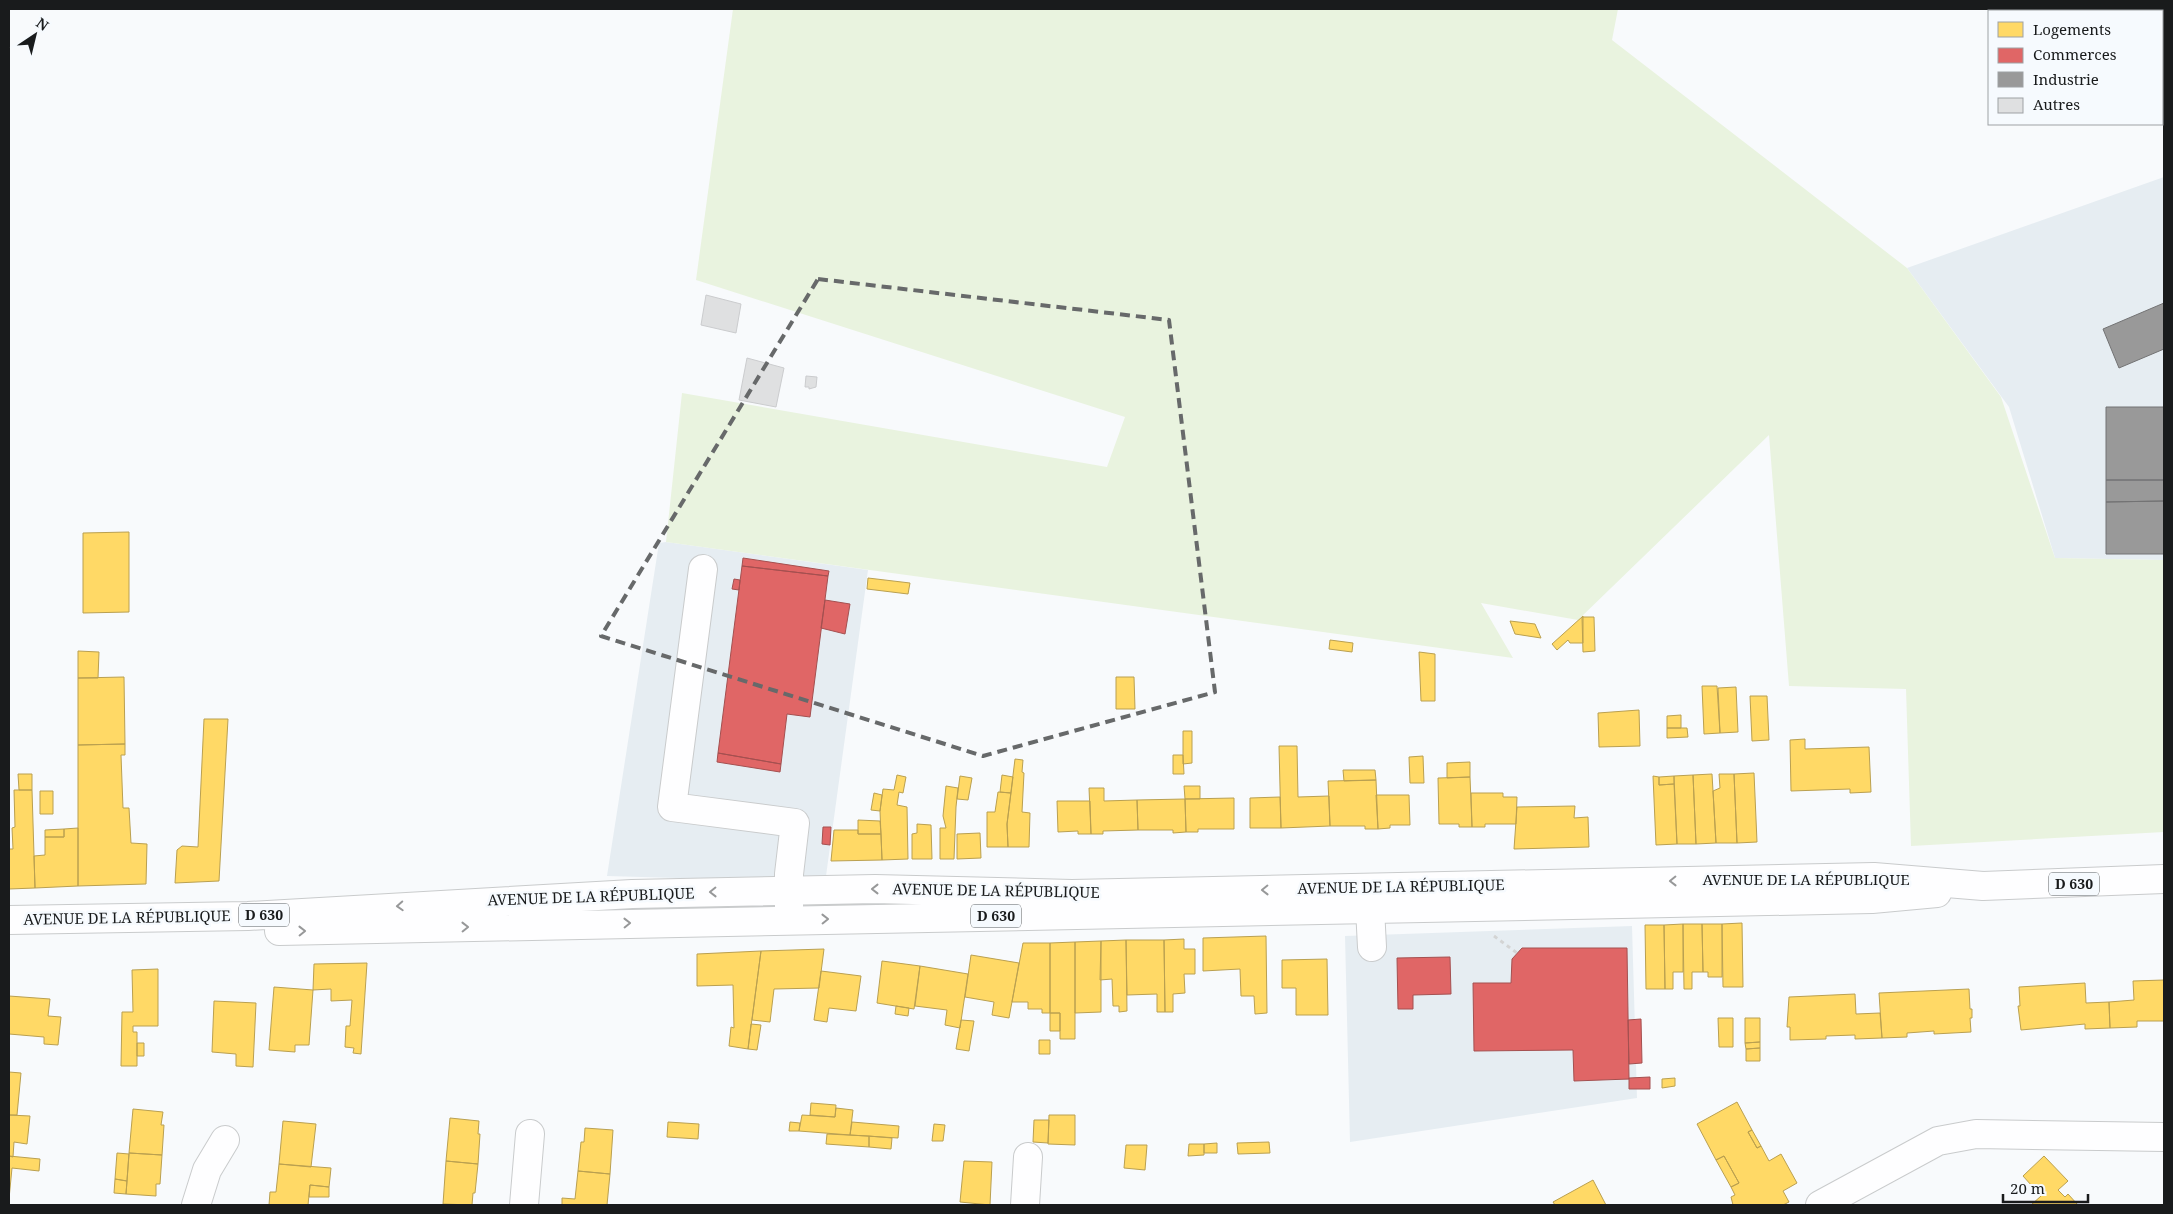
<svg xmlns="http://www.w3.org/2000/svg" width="2173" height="1214" font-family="'Noto Serif',serif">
  <rect width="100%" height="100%" fill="#f8fafc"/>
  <path fill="#e6edf2" d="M2164,177v383l-109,-2 -46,-151 -102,-139z
    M666,542l202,28 -42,306 -48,5 -171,-5 52,-333z
    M1632,926l5,172 -287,44 -5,-206z"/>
  <path fill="#e9f3df" d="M733,9h885l-6,31 295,228 94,129 54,161 109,2v272l-253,14 -5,-157 -117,-3 -20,-251 -191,185 -97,-17 32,55 -847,-116 16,-149 425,74 18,-50 -429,-137z"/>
  <path fill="#ffd966" stroke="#baa050" d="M129,532v80l-46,1v-80z
    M868,578l42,5 -2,11 -41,-5z
    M1583,616v27h-13l-2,-3 -11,10 -5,-6z
    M1582,617h12l1,34 -12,1z
    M1510,621l25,3 6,14 -26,-4z
    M1330,640l23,3 -1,9 -23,-3z
    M78,651l21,1 -1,26h-20z
    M1419,652l16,2v47h-14z
    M124,677l1,67 -47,1v-67z
    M1116,677h18l1,32h-19z
    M1702,686h15l3,47 -16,1z
    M1736,687l2,45 -18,1 -2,-45z
    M1750,696h17l2,44 -17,1z
    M1639,710l1,36 -41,1 -1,-34z
    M1681,715v13h-14v-12z
    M204,719h24l-9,162 -44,2 2,-33 5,-4 16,1z
    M1667,728h20l1,9 -21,1z
    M1183,731h9v32l-9,1z
    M1805,739v10l64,-2 2,45 -21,1v-4l-59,2 -1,-51z
    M125,744v11h-4l2,53h6l2,35 16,1 -1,40 -68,2v-141z
    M1279,746h18l1,51 31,-1 1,30 -49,2z
    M1173,755h10l1,19h-11z
    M1423,756l1,27h-14l-1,-26z
    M1015,759l8,1 -1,12 2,1 -2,39 8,1 -1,34h-21l-1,-23z
    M1470,762v15l-23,1v-15z
    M1343,770h32l1,10 -32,1z
    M1754,773l3,69 -20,1 -3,-69z
    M18,774h14v16h-13z
    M1712,774l4,69 -20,1 -3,-69z
    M1719,774h15l3,69h-21l-3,-52 7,-3z
    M897,775l9,2 -3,16 -4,-1 -2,13 10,2 1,52 -26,1 -2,-49 3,-22 11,1z
    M1002,775l11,2 -2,16 -11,-1z
    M1693,775l3,69h-19l-3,-68z
    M960,776l12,2 -4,22 -11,-1z
    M1653,776l6,1v8l15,-1 3,60 -21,1z
    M1674,776v8l-15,1v-8z
    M1470,777l2,50h-13v-3h-20l-1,-46z
    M1376,780l2,49h-13v-3h-35l-2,-45z
    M946,786l12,2 -2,19 -2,52h-14v-31h6l-3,-12z
    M1184,786h16v13h-15z
    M1089,788h15v13l33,-1 1,30 -35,1v3h-12z
    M14,790h18l3,98 -26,1v-40h4l-1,-21 3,-1z
    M40,791h13v23h-13z
    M998,792l13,1 -4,31 1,23h-21v-35h8z
    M874,793l8,2 -2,16 -9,-1z
    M1471,793h32v4h14l-1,27h-31v3h-13z
    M1376,795h33l1,30h-20v3l-12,1z
    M1280,797l1,31h-31v-30z
    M1234,798v31h-36v3h-12l-1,-33z
    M1185,799l1,33 -13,1v-3h-35l-1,-30z
    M1057,801h33l1,33h-13v-3l-20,1z
    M1575,806l-1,12 14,-1 1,30 -75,2 3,-42z
    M858,820l22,1 1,13h-23z
    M917,824l14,1 1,34h-20v-25l5,-1z
    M78,828v58l-43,2 -1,-32 11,-1v-18h19v-8z
    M64,829v8h-19v-7z
    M834,830h24v4h23l1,26 -51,1z
    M980,833l1,25 -24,1v-25z
    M1742,923l1,64h-20l-1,-63z
    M1683,924v48h-10v17h-8l-1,-64z
    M1683,924h19l1,48h-11v17h-8z
    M1702,924h20v53h-14v-5h-5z
    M1645,925h19l1,64h-19z
    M1266,936l1,77 -12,1 -1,-18h-13l-1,-27 -37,2v-33z
    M1184,939v10h11v25h-11l1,19 -12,1v18h-8l-1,-72z
    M1126,940h38l1,72h-8v-18l-30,1z
    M1126,940l1,71 -8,1v-6h-6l-1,-27 -12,1 1,-39z
    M1101,941v71l-26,1v-71z
    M1075,942v97h-15v-26h-10v-70z
    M1023,943h27v70h-8v-4h-14v-7h-16z
    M824,949l-5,39 -45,1 -4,33 -18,-2 9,-69z
    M761,951l-13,98 -19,-3 2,-19 3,1 -1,-43 -36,1v-32z
    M971,955l48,8 -10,55 -17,-3 2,-13 -29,-5z
    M1327,959l1,56h-32v-27h-14v-28z
    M882,961l38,5 -6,43 -37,-6z
    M367,963l-6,91 -8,-1 1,-5 -9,-1 1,-21h4l2,-26 -21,1v-12l-18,1 1,-26z
    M920,966l48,8 -8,54 -15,-3 2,-15 -32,-4z
    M158,969v57h-25v6h4v34h-16l1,-54h11l-1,-42z
    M821,971l40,5 -5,35 -27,-3 -2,14 -13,-2z
    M2164,980v41h-27v6l-27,1 -1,-26 25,-2 -1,-19z
    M2085,983l1,20 23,-1 1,26 -25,1v-5l-64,6 -3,-24h2l-1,-19z
    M274,987l39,3 -4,55h-14v7l-26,-2z
    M1969,989l1,20h2v9h-2l1,14 -37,2v-3l-27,2v4l-25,1 -3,-45z
    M1855,994l1,20 24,-1 2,25 -27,1v-4l-29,1v3l-36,1v-13h-3l2,-30z
    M9,996l41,3 -2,17 13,1 -3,28 -14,-1v-7l-35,-3z
    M214,1001l42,2 -3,64 -17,-1v-12l-24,-2z
    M896,1006l13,2 -1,8 -13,-2z
    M1050,1013h10v18h-10z
    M1718,1018h15v29h-14z
    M1745,1018h15v24l-15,1z
    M961,1020l13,1 -5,30 -13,-2z
    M751,1024l10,1 -4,25 -9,-1z
    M1039,1040h11v14h-11z
    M1760,1042v6l-14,1 -1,-6z
    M137,1043h7v13h-7z
    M1760,1048v13h-14v-12z
    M9,1072l12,1 -4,42h-8z
    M1675,1078v8l-13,2v-9z
    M1737,1102l15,28 -4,2 9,16 4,-2 8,15 12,-7 16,29 -14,8 6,11 -6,3h-50l-2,-8 4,-2 -4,-8 8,-4 -15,-27 -8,4 -19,-36z
    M811,1103l25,2 -1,12 -25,-2z
    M836,1108l17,2 -3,25 -51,-4 3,-16 33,2z
    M133,1109l30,3 -2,13h3l-2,30 -33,-2z
    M9,1115l21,1 -3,28 -13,-2 -1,15 -4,-1z
    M1049,1115h26v30l-27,-1z
    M450,1118l29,3 -1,13h2l-2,30 -32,-3z
    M1034,1120h15l-1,23 -15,-1z
    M283,1121l33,3 -5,43 -32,-3z
    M668,1122l31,2 -1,15 -31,-2z
    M790,1122l10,1 -1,8h-10z
    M852,1122l47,4 -1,12 -48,-3z
    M934,1124l11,1 -2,16h-11z
    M585,1128l28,2 -3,44 -32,-3 3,-29h3z
    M1752,1130l9,16 -4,2 -9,-16z
    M827,1134l42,2v11l-43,-3z
    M869,1136l23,2 -1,11 -22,-2z
    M1269,1142l1,11 -32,1 -1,-11z
    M1217,1143v10h-13v-9z
    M1189,1144h15v11l-16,1z
    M1126,1145h21l-2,25 -21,-2z
    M117,1153l12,1 -2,27 -12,-2z
    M129,1153l33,2 -2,29h-4v12l-30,-2z
    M9,1156l31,3 -1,12 -27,-3 -3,31z
    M1724,1156l15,27 -8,4 -15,-27z
    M2044,1156l24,25 -10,9 7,7 3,-3 10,11h-47l10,-9 -18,-20z
    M446,1161l32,3 -3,29h-2l-1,12 -29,-1z
    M964,1161l28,1 -2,43 -30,-3z
    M279,1164l52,4 -2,19 -19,-2 -2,20h-39l1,-13h6z
    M578,1171l32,3 -3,31h-45v-7l13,1z
    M115,1179l12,2 -1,13 -12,-1z
    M1593,1180l13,25h-51l-2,-3z
    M310,1185l19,2v10h-20z"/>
  <path fill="#e06666" stroke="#a45050" d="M743,558l86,13 -1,5 -86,-10z
    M742,566l86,10 -18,141 -23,-3 -6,50 -63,-11z
    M734,579l6,1 -1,10 -7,-1z
    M825,600l25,4 -5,30 -24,-6z
    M718,753l63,11 -1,8 -63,-10z
    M823,827h8l-1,18 -8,-1z
    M1522,948h105l2,131 -55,2 -1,-31 -99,1 -1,-68h38l1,-24z
    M1450,957l1,37 -38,1v14h-15l-1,-51z
    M1641,1019l1,44 -13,1 -1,-44z
    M1650,1077v12h-21v-11z"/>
  <path fill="#999" stroke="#737374" d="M2164,303v46l-45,19 -16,-39z
    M2106,407h58v73h-58z
    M2106,480h58v21l-58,1z
    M2164,501v53h-58v-52z"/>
  <path fill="#dfe0e1" stroke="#cbccce" d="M706,295l35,9 -5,29 -35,-8z
    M747,358l37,10 -8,39 -37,-7z
    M806,376l11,1 -1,10 -7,2v-2h-4z"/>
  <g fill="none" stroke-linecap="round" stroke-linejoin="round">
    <defs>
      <path id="minor" d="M703,569l-31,238 123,16 -6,51v46
        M1369,889l3,58
        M196,1205l11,-35 18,-30
        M524,1205l6,-71
        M1025,1205l3,-48
        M1820,1205l118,-64 38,-7 188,3"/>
      <path id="major" d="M9,920l239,-4 384,-22 243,-5 197,5 802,-17 109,9 181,-7
        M279,931l1593,-32 65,-6"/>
    </defs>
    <use href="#minor" stroke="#c9cbcc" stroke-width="30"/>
    <use href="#major" stroke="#c9cbcc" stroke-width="30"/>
    <path stroke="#d3d4d4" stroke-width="3" stroke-dasharray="4 4" stroke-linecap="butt" d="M1494,936l23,17"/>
    <use href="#minor" stroke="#fefeff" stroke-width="28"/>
    <use href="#major" stroke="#fefeff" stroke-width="28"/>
  </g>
  <defs><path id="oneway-chevron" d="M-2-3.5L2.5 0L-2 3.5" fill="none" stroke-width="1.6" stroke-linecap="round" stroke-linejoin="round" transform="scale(1.25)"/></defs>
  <g stroke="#979899">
    <use href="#oneway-chevron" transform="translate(1673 881) rotate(179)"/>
    <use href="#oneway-chevron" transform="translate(875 889) rotate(-180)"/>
    <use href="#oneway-chevron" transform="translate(1265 890) rotate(179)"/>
    <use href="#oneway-chevron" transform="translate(713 892) rotate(179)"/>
    <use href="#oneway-chevron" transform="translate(400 906) rotate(177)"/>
    <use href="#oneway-chevron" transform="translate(825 919) rotate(-1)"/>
    <use href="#oneway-chevron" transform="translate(627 923) rotate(-1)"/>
    <use href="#oneway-chevron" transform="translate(465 927) rotate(-1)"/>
    <use href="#oneway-chevron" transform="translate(302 931) rotate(-1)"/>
  </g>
  <path fill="none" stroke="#67696a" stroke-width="4" stroke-dasharray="10 6" stroke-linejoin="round" d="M818,279l351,41 46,372 -232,64 -382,-120z"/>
  <g text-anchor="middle" stroke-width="5" stroke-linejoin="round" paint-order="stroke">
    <g fill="#f6fafe" stroke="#5b5e60" stroke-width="1">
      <rect x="2049" y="872.5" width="50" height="23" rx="4"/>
      <rect x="239" y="903.5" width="50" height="23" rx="4"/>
      <rect x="971" y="904.5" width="50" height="23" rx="4"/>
    </g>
    <g font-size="14" font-weight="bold" fill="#191b1c">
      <text x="2074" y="889">D 630</text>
      <text x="264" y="920">D 630</text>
      <text x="996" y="921">D 630</text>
    </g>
    <g font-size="15" fill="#191b1c" stroke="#f6fafe">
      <text x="1806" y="885">AVENUE DE LA RÉPUBLIQUE</text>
      <text transform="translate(1401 887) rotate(-1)" y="5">AVENUE DE LA RÉPUBLIQUE</text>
      <text transform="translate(996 891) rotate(1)" y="5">AVENUE DE LA RÉPUBLIQUE</text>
      <text transform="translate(591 897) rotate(-2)" y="5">AVENUE DE LA RÉPUBLIQUE</text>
      <text transform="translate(127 918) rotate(-1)" y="5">AVENUE DE LA RÉPUBLIQUE</text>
    </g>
  </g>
  <rect width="2173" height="1214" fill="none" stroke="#191b1c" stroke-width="20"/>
  <rect x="1988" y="10" width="175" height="115" fill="#f6fafe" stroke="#9ea1a4"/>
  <rect x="1998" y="22" width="25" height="15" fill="#ffd966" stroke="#9ea1a4"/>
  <text x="2033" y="35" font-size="15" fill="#191b1c">Logements</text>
  <rect x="1998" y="48" width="25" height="15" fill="#e06666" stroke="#9ea1a4"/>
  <text x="2033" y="60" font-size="15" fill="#191b1c">Commerces</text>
  <rect x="1998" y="72" width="25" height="15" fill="#999999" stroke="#9ea1a4"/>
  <text x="2033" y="85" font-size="15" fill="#191b1c">Industrie</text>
  <rect x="1998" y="98" width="25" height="15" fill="#dfe0e1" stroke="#9ea1a4"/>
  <text x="2033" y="110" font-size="15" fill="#191b1c">Autres</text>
  <g transform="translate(35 35) rotate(35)" stroke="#f6fafe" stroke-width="4" paint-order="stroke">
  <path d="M0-4L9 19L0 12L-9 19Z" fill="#191b1c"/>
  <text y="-8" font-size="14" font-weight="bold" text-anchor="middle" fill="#191b1c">N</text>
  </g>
  <path d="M2003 1194v8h85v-8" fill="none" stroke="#191b1c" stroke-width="2.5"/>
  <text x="2010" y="1194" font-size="15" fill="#191b1c" stroke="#f6fafe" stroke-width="4" paint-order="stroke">20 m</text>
</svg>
